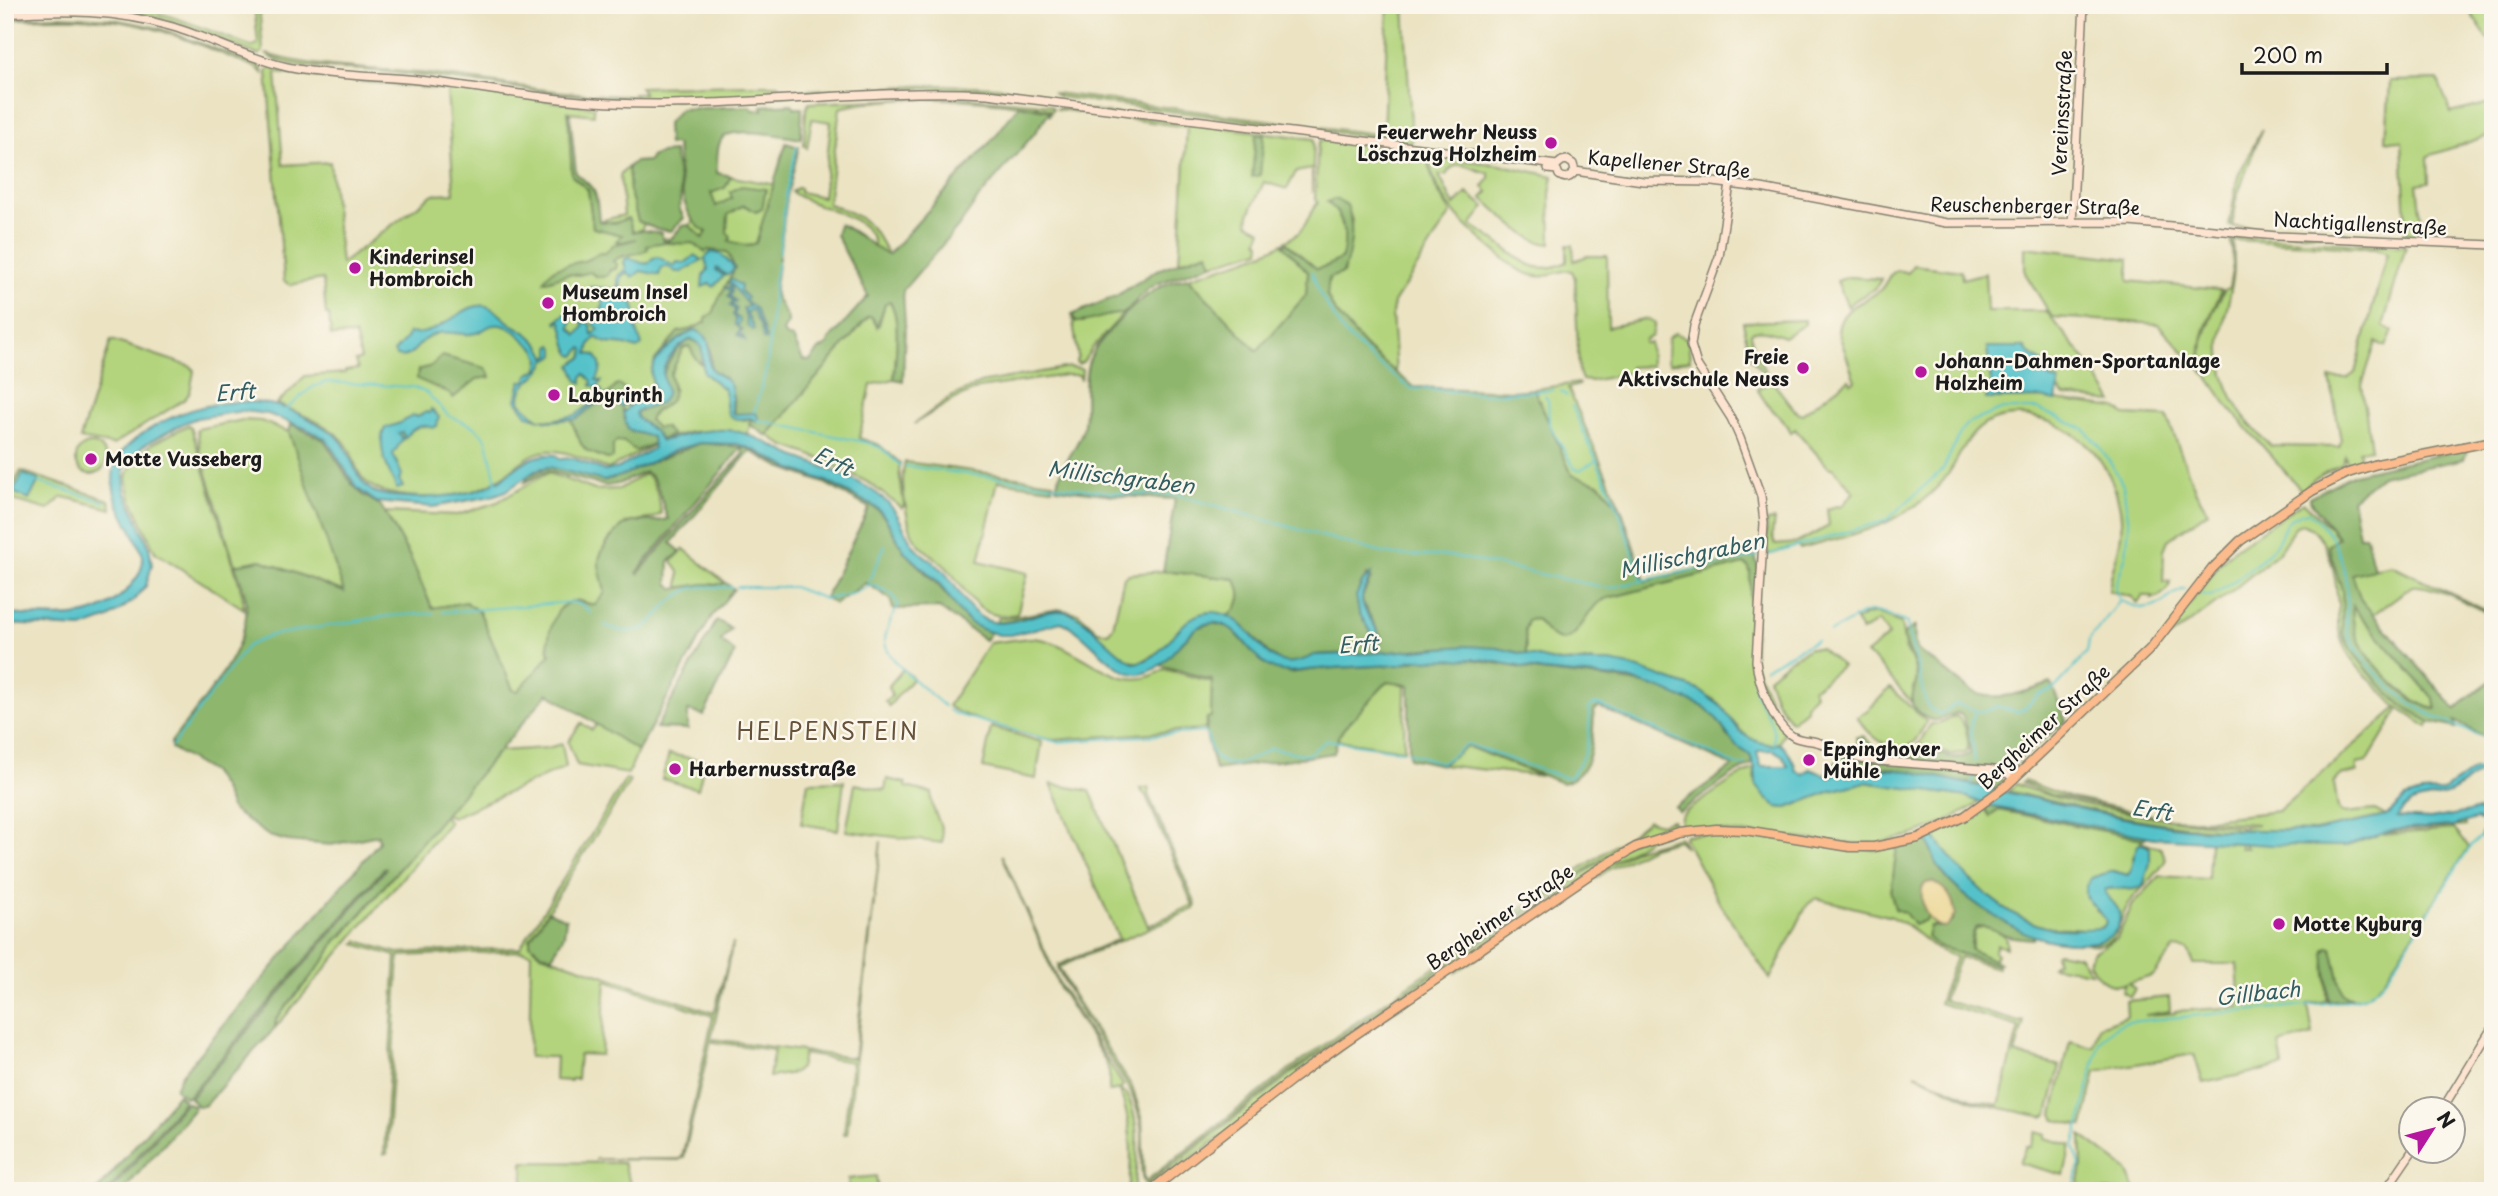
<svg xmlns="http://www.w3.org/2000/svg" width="2498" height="1196" font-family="'Playpen Sans',sans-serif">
  <rect width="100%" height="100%" fill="#fbf7ec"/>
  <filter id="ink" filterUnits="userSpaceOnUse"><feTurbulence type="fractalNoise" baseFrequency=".0143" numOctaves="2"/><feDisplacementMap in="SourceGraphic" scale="14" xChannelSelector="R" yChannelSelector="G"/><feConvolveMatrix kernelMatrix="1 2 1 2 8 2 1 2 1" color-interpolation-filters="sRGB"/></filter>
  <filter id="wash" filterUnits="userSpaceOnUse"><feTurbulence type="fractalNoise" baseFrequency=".00686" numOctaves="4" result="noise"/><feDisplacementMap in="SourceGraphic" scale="28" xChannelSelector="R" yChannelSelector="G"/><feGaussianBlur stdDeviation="1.57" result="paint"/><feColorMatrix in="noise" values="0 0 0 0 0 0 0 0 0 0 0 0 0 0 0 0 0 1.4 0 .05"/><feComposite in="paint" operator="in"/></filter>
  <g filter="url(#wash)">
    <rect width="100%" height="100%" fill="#ebe3c2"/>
    <path fill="#b3d47d" stroke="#68784c" stroke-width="2" fill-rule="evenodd" d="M11,5c34,0 69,-2 102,0 49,3 95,26 140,42l5,-4 -4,-38h5l4,46 -4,4c-31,-11 -60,-26 -92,-35 -53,-15 -107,-15 -162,-11v-3z
      M1388,5h16l8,137 -353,-45 -5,-4 329,42z
      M2465,5h28v31l-5,3z
      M60,16l53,3 46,9 101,37 3,8 -10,-7c-33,-12 -67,-29 -102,-38 -48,-13 -96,-11 -146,-8v-2z
      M266,54c49,15 102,13 153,19 70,7 141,23 212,23l-2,3c-94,-4 -186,-24 -281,-30 -20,-1 -68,-2 -82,-15z
      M269,68l42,8 123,10 160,21v8l-26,-3 4,64 16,13 5,39 31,7 61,5 25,-67 67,12 -34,235 10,-1 -4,5 2,2 -4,6 2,1 -2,2 -18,-5 -40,2 -28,8 10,-5 -14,-7 -8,-8 3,-7 22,-23 -4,-15 13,-27 6,-2 10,17 3,1 6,13 17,12 -22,-47 -22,1 -16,33 -32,36 25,31 -50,26c-18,-7 -42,-20 -61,-18 -18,2 -28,13 -41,23 -32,25 -79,27 -117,19 -41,-9 -28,-38 -50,-57 -18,-15 -41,-23 -62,-32l28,-28 40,-3v-2l13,-2 -3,-8 6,-2 -6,-24 -24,1 -2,-21h-3l-3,-36 -33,6 -6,-4 -17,-209zM276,73l171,17 7,103 -21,1 -92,70 -11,-102 -47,3z
      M2438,80l13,33 42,-11v32l-65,22 1,26 -12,2 6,54h-14v-7l-2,7 -130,-6 -48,-6 9,-50 24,-47 -24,64 -6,33 170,11 4,-6v-8l-4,-81 -16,-2 4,-59z
      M752,85h28v6l159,-6 56,2 43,5v2c-134,-15 -268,7 -402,5l-3,-5h11l-4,-7z
      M962,97l88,8 3,3 -4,8v-7c-65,-10 -145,-16 -209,-1l-12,96c35,13 43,16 60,51l-14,-7c0,-35 -60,-38 -82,-56l5,-4h3v4l23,5 8,-75 -19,-3 -5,29 -3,-3 2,-36 3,-6z
      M1059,107l255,32 -2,54v-24l-16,3 -9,17 -23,-7 -15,32 -1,9 14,7 -4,10 3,3 -1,7 -48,14 -4,-12 -29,9 8,-134 -130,-18z
      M1321,140l101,12 4,5 10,32 15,24 -57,90 -2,10 4,61c-17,-15 -67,-57 -69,-80 0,-5 1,-11 2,-17l14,-4 9,-53 -5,-14 -11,-7 -3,7c11,19 15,30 9,52l-15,8 -10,3 -30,-26 -3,2 24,27 -2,23 -49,57 -69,-74c35,-12 78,-21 109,-44 11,-8 12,-23 21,-31l-3,-6 3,-52z
      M1430,154l4,3 67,8 52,11 -3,18 1,50c-23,0 -51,-31 -69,-46l6,-6 -5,-5 6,-8v-6c-17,-2 -31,-18 -43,2h-7l15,31 13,-13 18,14 -14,18c7,6 16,9 23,15 25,18 40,38 73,22v-17h6l1,16 13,-5h20l1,71 40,-8 7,4 -3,13 -8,4v3h6l1,23 -21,1v6l-39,8 -9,-1 -3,-8 -4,-94 -3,-7c-11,-3 -23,8 -36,5 -17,-3 -29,-14 -41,-25 -31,-25 -61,-53 -67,-95z
      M628,167l2,25 8,29 6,3 -3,6 -8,2 -5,-14 -13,5 -16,-2 25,-6 -4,-40z
      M2231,236l175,10 -23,80 10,5 -7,16 -10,-5 -14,43 9,64 -12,2 2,10 -13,4 -3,-9 -3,8 -28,15 -12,12 -72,-82 -24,-35 -4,-18 1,-15 10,-29 12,-23 4,-1 4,-23zM2234,240l141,8 12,5 -32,120 -7,5h-18l11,63 -2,6 -68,-1c-29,-25 -53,-64 -50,-104 2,-22 9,-43 12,-64 2,-13 0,-26 1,-38z
      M2025,247l104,12v22l93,9c-13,30 -27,48 -19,82l-45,-48 -106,-7 -27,-44z
      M1913,265l48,6 1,8 23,-6 2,38h59l43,53 24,38 -49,-6 -6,-7 1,-7 -10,-4 -25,-31h-37l4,35 -5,17 54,-1 76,10 9,7 42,2 29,75 12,20 -40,28 -4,10 -1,32 8,-1c-3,10 -9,15 -19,18l1,-3h-10l-5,7 -6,-6 -23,-6c2,-26 15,-45 12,-73 -1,-18 -9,-40 -19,-55 -21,-35 -77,-60 -115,-40 -24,13 -28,40 -45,59 -39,44 -88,52 -142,67l-4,-3 -24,8 -5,-1v-32l7,-1 -2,15 3,10 22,-2 32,-17 -2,-17 10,-3 4,1 13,-15 -21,-24h-4l-34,-39 -4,4 -3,-7 -21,-22 -10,-15 12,-7 -20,-28 -6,-32 62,-2v4l-21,13c-9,-4 -25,-10 -33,-4 0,25 32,62 47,81h4l47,-35 2,4 4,-2 -17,-50c2,-25 29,-29 42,-41 7,-6 7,-16 17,-19 4,-1 8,1 11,2z
      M1848,277l33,2c-6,15 -24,16 -33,28l-11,-26z
      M889,301c13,15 6,58 5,78l-23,6 -12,53 20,7 21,18 -1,8 5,34 -2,3 -33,-25 -45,-23 -41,-15 -15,-10 100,-118h3l8,8 6,-21z
      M1109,313l14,1 -30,33 -10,15 -5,2 -2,-2 2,-5 -6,-42 4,6 7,1z
      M1675,333l13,6 2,21 -20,4 -3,-3 1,-23z
      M111,340l81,27 2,4 -4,21 -5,7 -72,46 -33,-6z
      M1069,367l13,2 -1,11 -2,-5h-13l-87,13 -28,13 -37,23 35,-26 31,-15z
      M1578,383l1,2 -11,3 54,123 -22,-27 -28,-8 -38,-87z
      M243,420l18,1 28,11 56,160 -84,-32 -26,5 -35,-114 -3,-22z
      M188,425l3,2 51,166 2,16 -89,-57 -24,-54 -4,-17 1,-9 9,-14 15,-14z
      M76 459a15 15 0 1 1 30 0a15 15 0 1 1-30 0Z
      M905,462l148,20 -1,6 -54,-7 -19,80 49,12 -11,41c-42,9 -48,-23 -71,-47 -11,-11 -25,-17 -32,-30 -8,-15 -14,-59 -9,-75z
      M21,471l88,29 3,9 -48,-12 -3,1 -13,12 -42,-12z
      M548,473l47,17 24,-1 26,-15c11,7 15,27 16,40l-8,4 -27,5 -16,15 -11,22 6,33 -10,12 -19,-5 -26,55 -32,37 -5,-2 -33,-77 -14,-11 -34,6 -22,-51 -25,-45 73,3 39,-13z
      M2303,502l27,26 7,11 -8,6 13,45v42l3,9 56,64 29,17 -2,5 -29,-18 -32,53 -10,2v8l-17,4 -6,7 4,25 4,5 33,-3 11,6 -71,15 -72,-1v-4l15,-2 -88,-5 -119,-24 -29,-12 2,-2 48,17 98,21 31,1 77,-9 119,-103c-18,-21 -44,-40 -55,-66 -5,-12 -4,-25 -4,-38 -2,-25 -7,-70 -36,-80l-6,2 -18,27 -57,47 -63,46 64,-85 12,-12z
      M684,549l39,32v3l-44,3v-15l-7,-11z
      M1744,564l4,2 2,5v54l5,2 -2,34 31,72 -5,10c-33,9 -46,-26 -66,-44l-121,-38 -33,1 -33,-7 -1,-25 3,-10 8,-1 14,15 23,1 24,-32 11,-5z
      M2392,565l101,49v3c-17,-11 -62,-33 -81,-31l-40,29 -11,-15 -10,-27z
      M1163,571l72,8c9,14 6,28 -7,37l-7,-2 -80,48c-27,2 -44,-34 -65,-46 -24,-15 -54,7 -79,6v-4h11l50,-9 20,4 20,18 10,2 5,-6 11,-50 5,-3z
      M2352,604l82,95 2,10c-26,-3 -68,-48 -79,-72 -5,-10 -4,-22 -5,-33z
      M1875,613l26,10 4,25 8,15 4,15 -6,24 -37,-43 -5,-2 -3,-3 23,-19 -11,-14 -16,11 -7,-11 11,-6z
      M1029,638c48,-1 88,65 135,31l48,13 -1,35 -4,1 -2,11 -152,11c-22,-4 -89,-21 -105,-34l41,-63z
      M1810,648h10l22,18 -29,23 2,5 -9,10v5l-15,13 -15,-22 -8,-23 21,-17z
      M903,669l10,9 -24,28 -4,-5 7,-5 -4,-9z
      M1387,682l18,2 -1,66 -67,-10 7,-12z
      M1890,688l37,34 -13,20 -11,7c-21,-2 -35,-15 -46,-32 13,-6 20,-17 33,-29z
      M1956,716c10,7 15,26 10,37l-16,1 -32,-9 13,-21h8z
      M581,723l11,7 5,-6 41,27 -10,23 -51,-9 -9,-23z
      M991,727l51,15 -6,37 -53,-11z
      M562,744l4,23 -113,50 -8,-3 54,-63 48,-3z
      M1466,746l75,30 -99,-11z
      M669,754l36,7 -7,28 -36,-10z
      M1755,768l-1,11 23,28 10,1 44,-17 34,-9 102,15 14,5c-37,23 -75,40 -119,42l-178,-16 -3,-2 -1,-7 5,-7 49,-33z
      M626,779l4,2 -100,158 3,9 8,6 173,59 19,-70 -49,214 -5,3 -84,-1h84l3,-2 31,-141 -107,-36 -5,75 -22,-1 -2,25h-6v2l-16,-1 1,-23h-27l2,-104 -8,-2 -124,5 -12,198h-3l12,-198 -41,-12 3,-3 39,12 123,-5z
      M887,779l19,4v4l26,6c-3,21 13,27 10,50l-96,-12 9,-47 30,6z
      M844,781l-6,49 -37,-6 7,-42z
      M1051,784l39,7 58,135 45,-21 -47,-109 -6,-7 9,-2 -1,7 48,111 -2,4 -135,58 13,26 60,94 10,30 2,61 2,3 141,-110 162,-114 177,-119 22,-18 12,4 12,-4 2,5 -42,14 -181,121 -162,113 -144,112c-7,-14 -2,-35 -3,-51 -1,-15 -6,-30 -12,-44l-57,-91 -15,-30v-4l61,-26z
      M2016,784c25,11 51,17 78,22 52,11 93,17 146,20v4c-80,-2 -155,-21 -232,-39z
      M1984,807l6,9 9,-6 144,29 -2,2 20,7 5,11c-8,17 -25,28 -36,43 -8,10 -9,24 -16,35 -8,7 -19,10 -30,5h13l22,-19c2,-20 -10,-18 -15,-33 12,-6 26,4 39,-4l7,-24 -1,-16 -2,-2 -14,13v9l-5,9 -15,-4 -22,7 5,32 10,10 -1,5c-9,7 -21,4 -32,3 -9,-1 -18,1 -27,-1 -46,-11 -87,-55 -113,-92z
      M444,815l5,8 -174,205 1,-9 51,-62 9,-17 7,-4z
      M2465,822l1,4 -67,5 -16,4 71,-6 15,18 -81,127c-10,15 -29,34 -46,18l-10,-44 -7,1 2,52 -19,3 5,31 -34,9 4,22 -80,17 -9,-29 -98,17 -13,55 -27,-6 -3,-6 17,-73 23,6 6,-21 28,-10 -1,-15 43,-4 1,14 -25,4 30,-2v-2l65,-4 -3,-43h-43l-6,-14 -13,-2 -22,28 -25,7 7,6 -5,8 -8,-5 3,-8c-19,5 -28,-6 -36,-22l4,-10 24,-14 16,-34 27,-28 48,3 2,-38 30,2v5h7l-5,-5 102,3 51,-16 58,-4z
      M1671,830l-2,3 -18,5 -138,86 -360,262h-5l141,-111 161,-112 183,-123z
      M1730,832l145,18 22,-3 -6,46 35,27 2,-4 8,9 -6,1 25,26 43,13 -1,3 -37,-11 -17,43 76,22 5,-1 -9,33 45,12 -12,48 -5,3 -61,-13 -7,-2 -60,-28 60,26 24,5 20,-78 -80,-24 17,-46 -20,-8 -28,-23 -16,-9 -76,-19 -9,7 -37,74 -51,-77 -35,-64 1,-3z
      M1679,837l7,11 -8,-8 -26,7 -41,21 -155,104 1,-5 152,-102 28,-16z
      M881,841l-34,293h-3l8,-72 -49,-8 -3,14 -6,5 -25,4 5,-27 -61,-8 1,-3 140,19z
      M1002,855l58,130 63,100 -2,4 -12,2v-19l-3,-10 -46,-73z
      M1986,925c12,8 23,7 20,23l-9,-3 -3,7 3,2 -3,7 -23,-11 4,-20z
      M2057,952l22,4 12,16 -39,-6 5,-5 -2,-7z
      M1120,1091l7,3c14,31 11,64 7,97h-6c5,-36 4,-66 -8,-100z
      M2036,1132l10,3 -1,3 26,7 -7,30 -45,-12 7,-17 4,1z
      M2081,1135l46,35 8,19 -3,2h-55l5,-24z
      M523,1162l100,1 10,28h-109z
      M876,1176l2,15h-29l-1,-12z"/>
    <path fill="#8eb66c" stroke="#556944" stroke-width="2" fill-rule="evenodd" d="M792,104l3,4h7l-1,31c-17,-3 -71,-14 -80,1 -5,8 -4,24 -4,33l14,3 -6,12 -14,5 5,13 16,-8 -2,-6 11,-6 25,3 -4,20 -6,3 -12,-7 -16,10 -1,17 4,6 -2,3 19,5 8,-3 30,-100 13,4 -12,49 -12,91v9l13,23v4l-5,8 2,5 8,2 10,22 7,1 9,-11 9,-6 1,-4 39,-44 -32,-61 3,-11c17,7 32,22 49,31l105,-116 26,-34 31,6 -16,23 -57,66 -18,26 -56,64 2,35 -2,56 -9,-2c1,-19 8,-63 -5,-78l-4,3 -8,23 -5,-10h-4l-101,119 -18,-12 4,-5 3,2 -5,-6 -17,-1 -1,-18 -8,-18 -11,-7 -3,-4 -1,-21 -14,-16 -14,6 -28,27 1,-3 23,-28 14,-3 14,-7v-4l8,-6c2,-12 15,-31 21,-44l-8,-16 -19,-2 -3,2 -13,-9c-16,2 -31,-3 -45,3l1,3c-15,9 -21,2 -35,12l4,3 -1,5 -6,1 -2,5c-7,4 -12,2 -18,-3l-11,3 -11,-1 -24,8c7,-20 29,-16 45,-23 7,-3 7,-7 16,-6l8,-8 23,-6 -13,3 -7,-1 6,-6 -29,-7 -5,-38 -16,-14 -4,-64 2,1 6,60c23,19 20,19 23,48l16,2 13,-5 5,14 8,-2 20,3 3,8h5l13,-15 7,-1 14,13 4,-6c-28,-12 -27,-59 -30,-86l-3,-2 -6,1 -1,-22 13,-14 71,-3 2,4h10l-1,-4z
      M1256,135h8l-4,40 -8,2z
      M674,152c2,18 10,41 5,56l5,10 -13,13 -15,-2 -18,-8 -8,-29 -2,-25 6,-5 15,-1 1,-4 11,-4z
      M1336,199l11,6c8,24 4,45 -4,68l-14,5 -2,18 7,14 33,39 47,38 98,4 22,-2 38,86 28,9 22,27 23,70 110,-25 3,10 -3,61 -5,-1v-55l-2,-5 -4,-2 -136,34c-4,1 -7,3 -10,5 -12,10 -22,42 -41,36 -9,-3 -16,-14 -21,-20l-8,1 -3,10 1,25c-54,-14 -92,-6 -146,-2 -22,1 -44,0 -66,2 -34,19 -42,1 -64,-22 -6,-7 -14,-12 -22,-17 13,-9 16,-23 7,-37l-72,-8 12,-72 -54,-3 -65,-8c4,-23 21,-38 27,-59 5,-20 -1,-42 5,-65 6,-22 46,-60 65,-73 10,-7 22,-11 35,-13l69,73 49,-56 2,-23 -25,-27 3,-2 31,26 10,-3 15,-8c5,-21 3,-42 -15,-56zM1367,575l4,3 -9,19 1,6 18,34 -8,10c1,-31 -32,-37 -6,-72z
      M1208,252l4,12 -56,20 -8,5 -25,25c-18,-1 -31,9 -47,8l-4,-7 44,-19 41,-26z
      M691,339l9,6 3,8 -1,11 -6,-5 -7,-13 -6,2 -13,27c10,38 -12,25 -21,45l8,8 7,-1 8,8 -11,5 -6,-8 -18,-14 -1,-6 18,-6c8,-27 11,-52 37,-67z
      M442,356l44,12 5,9 -14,2 -24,19 -4,-5 -32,-14 1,-9 13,-4z
      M653,382l3,12 -27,12 -21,-12 10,-10 7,5v7l9,3 13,-7z
      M602,399l10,2 10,6 6,23 24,7 3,6 -19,8 -12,-9 -7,-1 -4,4v13l-6,1 -20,-8 -6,-7 -10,-24 10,-4z
      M291,424l33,16 28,44 11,11 18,11 29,51 22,51 34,-6 14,11 33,77 5,1 32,-36c-6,-15 4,-51 23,-54 7,-1 15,4 22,4l10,-12c-1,-10 -7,-23 -6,-33 2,-12 19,-34 31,-37 13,-4 25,0 38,-4 -7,-14 -8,-40 -23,-47l-27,12 -13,2 -57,-15 -23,11 4,-7 20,-8 56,14 95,-38 42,4 -95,113 -10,13 1,1 82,-95 22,-23 2,-9 43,20 37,13 53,29 8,9 20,35 35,34 26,32 24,14 -5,7 -46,-32 -46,1 -3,-10 -24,-16 -31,21 -10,-6 44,-90 -45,-25 -44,-16 -28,-15 -4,1 -77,90 10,9 -12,9 -1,22 6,6 29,-5h20v-3l11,8 -22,27 -74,135 -90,-58 -206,243 -6,4 -9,17 -51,62 -1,9 -71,78h-7l-7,-8 196,-229 -2,-1 -196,229h-2l-11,-8 6,-14 198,-233 -1,-7 -47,10 -43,-4 -19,-5 -37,-26 -10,-23 -11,-15 -40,-24v-6c27,-36 81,-93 75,-140 -1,-12 -7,-25 -11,-37l26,-5 83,32 -55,-160z
      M2462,449l5,4 -3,6 -83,17 -29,23 7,37h7l8,33 -22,5 9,26 95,110 10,-11 27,-20v63l-38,-21 1,7 -26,-6 -29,-17 -23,-22 -27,-33 -9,-17v-43l-14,-45 11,-7 -30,-38v-3l45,-23zM2352,606l82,93 2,10c-27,-3 -66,-47 -78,-70 -5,-10 -5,-22 -6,-33z
      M717,620l14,9 -10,12 14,11 -31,63 -16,-4v18l-32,-1z
      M1212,623l18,4 33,36 27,10 28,-4 81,-4c48,-18 100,1 148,7 55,7 105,5 155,34 14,7 20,24 31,36 5,5 12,7 17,13 2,2 2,6 3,9l-21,11 -53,37 -4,-5 58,-41 -134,-59 -5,4c-2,28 1,64 -32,72l-95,-37 -25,19 -33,-7v-73l-22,-3 -43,46 -6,9 -4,16 -119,17 -9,-36 1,-16 4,-1 1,-37 -52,-15 36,-37z
      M1915,626c-2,30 3,23 22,38 11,9 22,19 35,27 21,13 58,0 79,-8l15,38 -59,49 -143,-12 -6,-10 -2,-11 7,-1c6,5 13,15 21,16 14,3 25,-5 38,-3 15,2 33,14 48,5l-3,-26 -5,-13 -5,-2c-14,4 -21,13 -35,2 -4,-3 -9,-7 -10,-12 -1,-9 5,-19 5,-27 -1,-14 -11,-27 -14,-41z
      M1842,756l140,15 16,3 5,7 -6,8 -109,-21 -33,1 -27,7 -4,-1z
      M1988,806l160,30 -5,3 -144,-29 -9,6 -6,-8z
      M1927,837c3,11 6,22 12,31 19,30 64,53 95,68l-1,3c-8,-1 -16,-1 -24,-3 -19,-5 -38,-25 -38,14l29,13 -2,2 -61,-19 -10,-9 3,-11 12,1 11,-6 1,-15 -21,-24 -7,1 -4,5 6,28 -2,4 -12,5 -9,-12 -10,-4 -4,-16 6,-46z
      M548,911l18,8 -2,16 -12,22 -11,-4 -11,-9v-5z
      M2328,947l4,1 10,44 5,5 11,1 -29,3 -5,-48z
      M178,1094l6,7 -76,90h-11z
      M186,1102l8,4v3l-71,82h-12z"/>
    <path fill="#eeda9e" stroke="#857b5d" stroke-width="2" d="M1932,882c16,6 22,17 23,32l-7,12 -6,1c-16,-6 -22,-22 -20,-39l4,-5z"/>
    <path fill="#54c2ca" stroke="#386f73" stroke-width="2" fill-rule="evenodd" d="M711,252l10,2 13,13 -2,5 -6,3 -9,-7 -1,2 8,6 -10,11 -4,-3 -8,3 1,-11 5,-6 -3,-12z
      M695,255l7,5 -20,12h-6l-9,-6 -5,1 -3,8 -18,-4 -8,6 -6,-5 -5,4 -2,13 9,3 6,18v15l7,20 -5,4c-4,-1 -8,-3 -12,-4 -11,-2 -21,0 -29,-8l-6,7 -2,10 7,1c7,8 7,17 1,25l6,1 -4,5 4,4 -1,4 9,1 15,9 -3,3 -10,-6 -10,-2 -26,20 -28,2 -21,-6 -11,-15 5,-19h5l2,-6 10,-6 2,-10 -4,-10c-12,-7 -19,-21 -35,-24 -12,-2 -15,5 -25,8 -19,5 -29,-7 -49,5 -12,8 -15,22 -31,18l-2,-4 12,-13 2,-6c32,6 56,-33 78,-27 11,3 18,14 27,19 14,7 28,17 33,32l4,-2v-8l3,-2 2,3v7l-10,6c-4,18 -30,22 -24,42l18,16 13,1 24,-5 23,-17 -3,-12h-5l1,-5 -7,-7 -3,3v6l-4,-2 -7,-16 12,-8 1,-8 -2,-1 -7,8 -3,-1c-8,-10 -6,-23 -12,-35l-3,3 -1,-2 15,-11 2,4 -3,14 7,7 7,-9 -3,-7 2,-4 3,7 5,3 1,10 7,-6 -5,-4 1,-8 5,-4 3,-7 -1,-7 -11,-7 -1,-5 28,2v-13l8,-7 -2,-7 2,-4c8,-1 15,8 23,5l4,-5 5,-1 16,9 3,-4 8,1z
      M731,279l10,7 -1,5 7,7 -2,3 11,8c2,11 9,20 10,31l-3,-1c-1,-17 -8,-17 -10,-30l-7,3 8,17 -2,1 -4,-4 -5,-18 6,-1 -17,-22v8l-2,3 6,5 -4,4 5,4 -3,6 6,4 -1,5 -3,1 6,5 -4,4 5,2 2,4 -8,-5 3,-5 -5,-6 1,-5 -3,-4 2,-5 -5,-4 3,-5 -5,-5 3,-6 -6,-2 6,-1 -2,-4z
      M696,330c23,11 7,23 15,38 5,8 16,8 20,19 3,9 -1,18 2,27l23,-1 2,5 -2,3 -5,-3c-28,5 -24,-7 -26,-28l-21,-17c-4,-13 4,-29 -13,-34 -11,6 -28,20 -28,35 0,9 8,18 -1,27 -6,6 -18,6 -26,11l1,6 18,14 6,9c23,-5 44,-13 68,-11 24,3 46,18 68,27 31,12 77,26 97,53 9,12 11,26 21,37 7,8 16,13 24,20 18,15 24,41 45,52 26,13 56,-13 83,-7 21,5 44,39 67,51 35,-2 42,-53 80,-51 46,4 46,73 100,43l62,-2 90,-7 32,2 61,14h51l20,4 69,24 24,18 17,24 18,10 15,3 6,-2c9,7 15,16 17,28l7,3 7,-5 18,7 42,-8 40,3 214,47 48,8 26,3 117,2 71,-15 20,-18 15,-5 21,-1 33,-23 18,6v30l-5,-11 3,-3 -9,-11 1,-4 -6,-2c-10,7 -23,19 -34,22 -20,5 -32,1 -46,21l33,2 45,-8 11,1 7,-5v31l-13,-1 5,-9 -2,-2 1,-3 -8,-4 -23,7 -58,4 -51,16 -72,-1 -117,-7 -167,-32 -21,-9 -102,-15 -34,9 -44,17 -10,-1 -11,-9 -10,-13 -1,-17 -5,-13 -14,-9 -21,-29 -10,-10 -47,-19 -30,-9 -85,-8 -62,-12 -69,1 -12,5c-27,1 -55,2 -81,4 -15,1 -28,5 -43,1 -27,-9 -33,-46 -62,-47 -30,-1 -42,47 -74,51 -26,3 -53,-43 -79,-52l-50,13h-12l-15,-5 -12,-6 -12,-11 -21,-30 -34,-31 -20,-35 -8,-9 -51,-27 -39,-14 -32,-17 -18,-6 -38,-1 -23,7 -52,25 -20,6 -55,-14 -11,2 -32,22 -14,5 -59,11 -57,-5 -19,-14 -31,-49 -19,-10 -39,-15 -25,-3 -46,7 -13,5 -40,22 -16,16 -4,9 1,21 24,55 3,19 -6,21 -12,14 -25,18 -27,10 -77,-4v-10c45,2 86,12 121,-23 9,-10 17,-19 17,-34 -6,-27 -31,-49 -30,-79 0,-22 15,-34 32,-46 46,-30 111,-43 162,-14 11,6 28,14 35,24 11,15 13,39 31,49 22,11 106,8 123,-11l3,1c18,-14 32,-28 57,-26l4,4 13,-1 32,13 13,-3 36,-20 -2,-11 -24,-7 -5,-17 8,-9 25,-10c-1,-7 -6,-15 -5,-22 2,-15 32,-38 45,-42zM1773,750l10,6 5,10h-27l-4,-13 2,-2z
      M1987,347h37c8,13 25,12 25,31l10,4 -3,19 -16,-3 -54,1 5,-17z
      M431,409l8,8 -2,9 -4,2c-12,-5 -21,0 -28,10l-3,-6 -3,1 4,6 -10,15 9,21 -3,5 4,7 -6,2c-7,-16 -22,-42 -12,-61l15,-5 14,-8 3,2 9,-5 4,1z
      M23,474l16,6 -10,20 -16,-8z
      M1371,574c-2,8 -10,17 -9,27 2,15 18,26 19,41l-8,6 1,-11 -15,-24 -3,-17 7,-15z
      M1933,835c26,37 67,81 113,92 17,4 38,2 55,1l4,-3 1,-5c-11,-16 -29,-20 -15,-42l22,-7 15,4c8,-9 3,-21 11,-31l5,-1 6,5v15l-7,23c-13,8 -27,-2 -38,4v4c9,9 19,17 13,32 -9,25 -63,17 -84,10 -28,-10 -80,-43 -95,-69 -6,-9 -9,-20 -12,-30z"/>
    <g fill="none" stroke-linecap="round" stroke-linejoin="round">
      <path stroke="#54c2ca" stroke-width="2" d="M779,255l7,-60 11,-49
        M1312,272l8,22 23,38 30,28 37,28 76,6 68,-4
        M1561,391l6,5
        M1545,396l3,4 1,24 26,45 5,1 17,-10
        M1572,406l46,102 24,72
        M285,410l26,-22 15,-6 87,5 14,6 22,23 26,11 7,7 5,7 9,41
        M754,412l13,-45 7,-83 4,-23
        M757,420l112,23 12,5 19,17
        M905,466l220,28 53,1 201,57 17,3 57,1 155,32 150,-32
        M38,482l67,20
        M1764,556l123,-36 56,-51 19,-40 6,-6 35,-14h35l46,20 16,18 18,28 5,11 6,38 -3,31 -11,33 5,13
        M867,585l18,-40
        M737,587h56l32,12 27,-5 20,-9 20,9 6,10c-4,11 -13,24 -13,37 1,20 44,51 59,65
        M2201,594l10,2c16,-9 49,-33 61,-47 16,-17 6,-30 35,-37 27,17 40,54 40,85 0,12 -3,27 1,38 4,9 12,18 18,26 37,47 74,59 127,80
        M2121,601c23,9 28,12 49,-4 5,-4 8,-6 15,-8
        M443,612l130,-10 10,4 8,7
        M605,625c48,22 48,-19 83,-35 12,-6 30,-2 44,-3
        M1830,632c40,-20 33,-29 77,-9 2,19 8,30 12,49 3,10 3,23 8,33 3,5 8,7 14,9l15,-10c14,4 28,13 40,2l21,6 8,-4 13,-13 17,-7 22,-24 10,-12 2,-12 30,-38
        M1765,668l51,-28
        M1754,673c0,5 0,12 1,17 6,19 22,33 19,54
        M949,710l6,4 102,28 147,-10c7,6 4,12 8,20 14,24 43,6 58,-4l37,7 20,-15 76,11
        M1975,713c-8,14 -1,33 0,49
        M172,746l75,-100 25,-11 115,-19 46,-3
        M1408,752l34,11 25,-19 95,33h8c17,-19 21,-43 19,-68l3,-4h7l141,61 5,-1
        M1972,783l2,-9
        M2073,1191l7,-27 -6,-17 25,-104c7,-11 16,-18 29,-21l200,-19c31,-4 44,-4 62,-30l79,-125 12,-12"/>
    </g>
  </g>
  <g filter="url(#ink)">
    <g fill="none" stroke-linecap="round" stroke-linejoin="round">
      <defs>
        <path id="secondary" d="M5,14c57,-4 112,-4 168,13 39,12 74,31 114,40 43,9 88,9 131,13 48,5 95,14 142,19 142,16 285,-12 427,-5l570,71 5,-4 5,-1 6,4 2,7
          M1548,169l9,1 2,5c6,5 12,3 16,-4
          M1575,171l68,10 70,1 48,6 186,35 182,-1 148,14 216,9
          M1730,184l-11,73 -25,68 -3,20 6,20 34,53 9,20 21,58 3,27 -8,138c2,21 17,65 38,76 8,4 18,3 26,6 16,6 28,14 46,17l128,10 13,3 7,6
          M2072,223l12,-218
          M2443,1108l50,-82
          M2385,1191l28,-41"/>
        <path id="primary" d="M1150,1191l144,-113 46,-33 249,-170 47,-28 44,-14 36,-4 29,1 105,17h24l44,-9 47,-22 41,-30 144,-137 62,-80 28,-28 72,-50 36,-18 29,-9 116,-23"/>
      </defs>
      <use href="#secondary" stroke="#84806f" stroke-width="10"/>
      <use href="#primary" stroke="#84806f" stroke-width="11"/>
      <use href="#secondary" stroke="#fde4d1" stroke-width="7"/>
      <use href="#primary" stroke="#fbbb8c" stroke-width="8"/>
    </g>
  </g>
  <g fill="#b5179e" stroke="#fbf7ec" stroke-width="2.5">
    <circle cx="1551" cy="143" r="7"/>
    <circle cx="355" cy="268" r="7"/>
    <circle cx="548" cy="303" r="7"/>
    <circle cx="1803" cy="368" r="7"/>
    <circle cx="1921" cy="372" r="7"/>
    <circle cx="554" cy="395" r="7"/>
    <circle cx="91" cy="459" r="7"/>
    <circle cx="1809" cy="760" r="7"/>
    <circle cx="675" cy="769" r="7"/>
    <circle cx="2279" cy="924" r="7"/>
  </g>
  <g text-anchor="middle" stroke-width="5" stroke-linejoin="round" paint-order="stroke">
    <g font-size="19" fill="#1c1c1c" stroke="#fbf7ec">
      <text transform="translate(2062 113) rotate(-87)" y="7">Vereinsstraße</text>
      <text transform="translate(1669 164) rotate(5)" y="7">Kapellener Straße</text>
      <text transform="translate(2035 206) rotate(1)" y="7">Reuschenberger Straße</text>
      <text transform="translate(2360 224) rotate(3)" y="7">Nachtigallenstraße</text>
      <text transform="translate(2044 727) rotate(-43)" y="7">Bergheimer Straße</text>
      <text transform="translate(1500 917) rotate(-34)" y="7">Bergheimer Straße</text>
    </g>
    <g font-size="19" font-weight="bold" fill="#1c1c1c" stroke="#fbf7ec" text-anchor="start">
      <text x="1537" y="139" text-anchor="end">Feuerwehr Neuss<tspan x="1537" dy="22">Löschzug Holzheim</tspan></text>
      <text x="369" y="264">Kinderinsel<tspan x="369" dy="22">Hombroich</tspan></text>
      <text x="562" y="299">Museum Insel<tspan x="562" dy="22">Hombroich</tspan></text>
      <text x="1789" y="364" text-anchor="end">Freie<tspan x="1789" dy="22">Aktivschule Neuss</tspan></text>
      <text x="1935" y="368">Johann-Dahmen-Sportanlage<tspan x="1935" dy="22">Holzheim</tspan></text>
      <text x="568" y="402">Labyrinth</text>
      <text x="105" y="466">Motte Vusseberg</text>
      <text x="1823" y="756">Eppinghover<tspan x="1823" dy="22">Mühle</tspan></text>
      <text x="689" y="776">Harbernusstraße</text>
      <text x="2293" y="931">Motte Kyburg</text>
    </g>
    <g font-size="21" font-style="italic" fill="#325e62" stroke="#fbf7ec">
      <text transform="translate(235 393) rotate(-4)" y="7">Erft</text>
      <text transform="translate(833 462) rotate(26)" y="7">Erft</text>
      <text transform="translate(1121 478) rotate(7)" y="7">Millischgraben</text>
      <text transform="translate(1692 556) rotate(-12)" y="7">Millischgraben</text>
      <text transform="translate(1358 645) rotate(-4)" y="7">Erft</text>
      <text transform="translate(2152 811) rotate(10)" y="7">Erft</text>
      <text transform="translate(2258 994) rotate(-6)" y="7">Gillbach</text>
    </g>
    <g font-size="23" letter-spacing="2" fill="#67523a" stroke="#fbf7ec">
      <text x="828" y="740">HELPENSTEIN</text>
    </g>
  </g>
  <rect width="2498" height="1196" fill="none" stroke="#fbf7ec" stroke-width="28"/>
  <g transform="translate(2432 1130) rotate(54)"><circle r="33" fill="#fbf7ec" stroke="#a29f99" stroke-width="2"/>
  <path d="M0-5L12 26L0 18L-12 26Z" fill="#b5179e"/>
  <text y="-10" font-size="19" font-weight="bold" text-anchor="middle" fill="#1c1c1c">N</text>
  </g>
  <path d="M2242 63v10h145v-10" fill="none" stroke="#1c1c1c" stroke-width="3.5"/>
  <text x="2253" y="63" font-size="21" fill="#1c1c1c" stroke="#fbf7ec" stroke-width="5" paint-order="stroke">200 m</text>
</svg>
